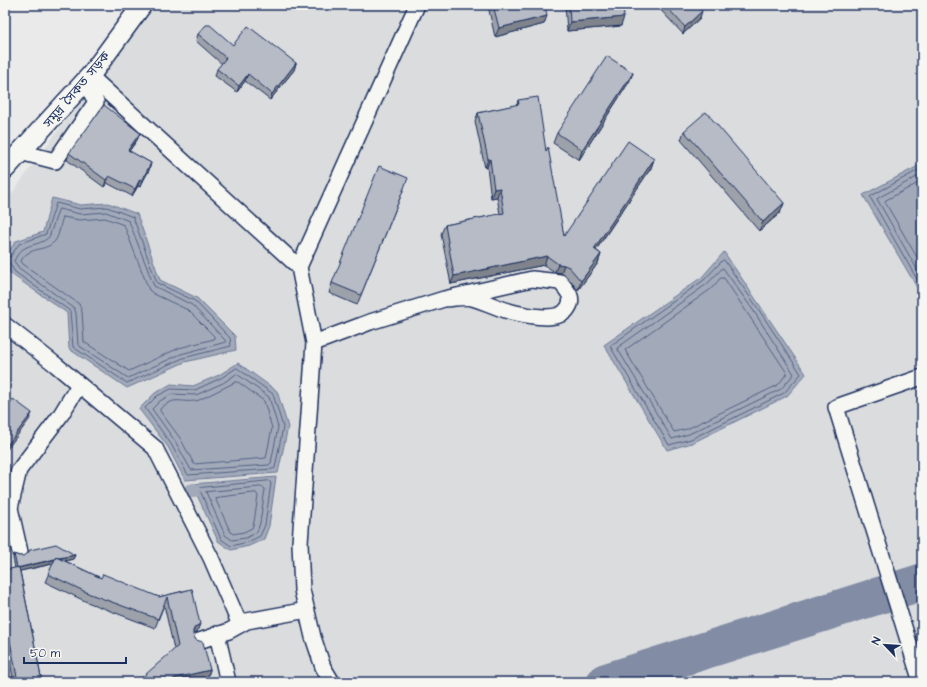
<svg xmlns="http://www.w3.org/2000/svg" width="927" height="687" font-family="'Architects Daughter','Noto Sans Bengali',sans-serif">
  <rect width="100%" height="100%" fill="#e9eae9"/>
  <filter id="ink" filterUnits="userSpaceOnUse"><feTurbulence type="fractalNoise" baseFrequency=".025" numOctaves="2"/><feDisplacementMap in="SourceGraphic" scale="8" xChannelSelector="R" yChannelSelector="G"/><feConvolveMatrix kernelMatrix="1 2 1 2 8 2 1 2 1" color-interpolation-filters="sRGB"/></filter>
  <g filter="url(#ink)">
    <path fill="#dadcde" d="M155,5h767v677h-917v-479l99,-135z"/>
    <path fill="#a2aaba" stroke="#6c7995" d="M922,164v132l-59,-101z
      M52,198l29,7 27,-2 29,11 23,66 37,18 38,38 1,14 -51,12 -58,26 -58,-39 -2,-36 -56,-39 -6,-10v-7l11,-16 27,-9z
      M724,252l82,122 -19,22 -95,47 -25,7 -63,-105 98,-68z
      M238,363l39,28 11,36 -10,46 -93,7 -17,-33 -29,-38 16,-16 16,-9 22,2 26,-11z
      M276,477l-7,49 -5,13 -15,7 -18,4 -13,-9 -26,-57z"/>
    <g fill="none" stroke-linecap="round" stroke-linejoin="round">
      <path stroke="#516083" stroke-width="1" d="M922,168l-51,28 -1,1 52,91
        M922,174l-44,24 -1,1 45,79
        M922,181l-36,19 -1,2 37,64
        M59,209l21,5 26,-2 23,9 25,65 38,19 33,35 1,2 -45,12 -53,24 -50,-33 -2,-32 -2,-5 -55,-40 -5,-7c10,-21 22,-12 35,-24z
        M63,217l16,3 26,-2 19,7 25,65 5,4 34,16 26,26v3l-35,9 -50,23 -45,-29 -2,-30 -3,-8 -56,-40 -2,-3c7,-15 25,-9 34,-20 5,-7 5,-17 8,-24z
        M5,258l5,-1 9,-13 27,-10 10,-31 24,6 27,-2 26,10 24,66 38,18 35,37 1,8 -48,12 -56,25 -54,-36 -3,-36 -55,-39 -5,-8 -5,-2
        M724,260l33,47 44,67 -17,19 -93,46 -22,6 -59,-99 94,-66 18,-19z
        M723,268l30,42 41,64 -13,15 -92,45 -17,5 -55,-91 90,-64z
        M721,278h3l63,95 -9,12 -91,44 -13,3 -49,-82 86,-61z
        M237,368l36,26 10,33 -8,41 -2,1 -85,6 -17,-31 -26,-36 12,-12 14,-7 24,1 26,-12z
        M237,374l32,23 9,30 -7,36 -2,2 -78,5 -16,-29 -23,-32 8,-8 12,-7 24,1 27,-12z
        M236,382h2l26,19 8,27 -6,30 -72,6 -14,-26 -20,-27v-2c16,-15 22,-4 39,-9z
        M269,481l2,2 -6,42 -5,11 -12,6 -17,4 -10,-7 -22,-51z
        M263,487l2,2 -5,34 -3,9 -11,6 -14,2 -7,-5 -19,-43z
        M256,493l2,3 -4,26 -2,6 -8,4 -11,2 -3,-3 -15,-33z"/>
      <path stroke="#a2aaba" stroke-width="14" d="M190,491l4,-1"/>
      <path stroke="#828ca4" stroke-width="37" d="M605,682l317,-100"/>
      <defs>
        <path id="minor" d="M90,76l209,191
          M20,152l35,9 41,-59 -11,-20
          M5,325l51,40 99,83 56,110 29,67
          M314,343l56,-21 74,-23 88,-20 28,3c7,8 15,16 8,26 -8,14 -38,8 -52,5 -15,-3 -29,-11 -44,-15 -8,-2 -19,1 -28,1
          M20,552l-10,-44 9,-38 41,-54 19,-31
          M217,634l11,48
          M199,641l30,-10 18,-10 60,-11
          M332,682l-9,-15 -10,-30 -11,-47 -2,-47 14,-200 -15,-76 118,-262
          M921,682l-85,-275 86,-30"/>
        <path id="major" d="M5,169l85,-93 52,-71"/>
      </defs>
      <use href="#minor" stroke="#1b2f5e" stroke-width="18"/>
      <use href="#major" stroke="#1b2f5e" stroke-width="22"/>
      <use href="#minor" stroke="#f6f6f2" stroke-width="15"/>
      <use href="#major" stroke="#f6f6f2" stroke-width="19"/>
    </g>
    <path fill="#9da1aa" stroke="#1b2f5e" d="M488,5h57l-1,19 -49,13 -7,-31z
      M565,5h58l-2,21 -54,5z
      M656,5h41l3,13 -17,16z
      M198,34l35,11 63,18 -2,7 -24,30 -25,-19 -8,11 -22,-16 2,-7 5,-5 -26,-23z
      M633,73l-4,9 -50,78 -26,-17 4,-10z
      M518,100l28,51 18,85 90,-77 -3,9 -55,82 5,4 -3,9 -20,27 -12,-14 -5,-3 -6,-1 -11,-7 -93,19 -10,-50 4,-9 55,-11 -3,-17 -6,1 -4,-31 -2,1 -10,-47 3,-8 39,-8z
      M684,131l100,72 -4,10 -21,18 -78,-91z
      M140,133l-3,7 -8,11 22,12 -2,7 -9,17 -2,-1 -6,10 -25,-13 -3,4 -37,-27 2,-7z
      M404,188l-47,117 -28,-12 3,-10z
      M14,554l5,2h4l52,-1 -2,4 -8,2 36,17 58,19 33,-8 5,43 -4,3 17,35 -3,8 -33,-29 -10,-44 -9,23 -68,-26 -42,-20 8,-18 -33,7 22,111h-28l-9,-44v-68l10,-2 -2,-10z"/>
    <path fill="#7f838b" stroke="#1b2f5e" d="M702,11l-2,7 -17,16 2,-7z
      M547,16l-3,8 -49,13 4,-9z
      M624,17l-3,9 -54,5 3,-9z
      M296,63l-2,7 -24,30 2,-6z
      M633,73l-4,9 -50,78 3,-10z
      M248,74l-3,7 -8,11 2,-6z
      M140,133l-3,7 -12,17 3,-7z
      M488,159h2l-3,8 -2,1z
      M654,159l-3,9 -60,89 3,-8z
      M151,163l-2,7 -9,17 2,-7z
      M109,176l-2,7 -3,4 2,-7z
      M140,179l-2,7 -6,10 3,-7z
      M500,188l-3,9 -6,1 3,-9z
      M784,203l-4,10 -21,18 4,-9z
      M601,254l-3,9 -20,27 3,-9z
      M547,256l-3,9 -93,19 3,-8z
      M558,264l6,1 -3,8 -6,-1z
      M32,413l-3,7 -24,32v-4z
      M75,555l-2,4 -57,13 2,-4z
      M200,624l-3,8 -5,3 -2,5 5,-13z
      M210,670l-3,8 -17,4h-20l5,-4z"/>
    <path fill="#b6bbc6" stroke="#1b2f5e" d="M493,5h52l2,11 -48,12z
      M569,5h54l1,12 -54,5z
      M665,5h32l5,6 -17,16z
      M206,25h4l23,20 15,-19 48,37 -24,31 -24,-20 -9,12 -22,-17 9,-11 -28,-24z
      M607,56l26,17 -51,77 -25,-17z
      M538,97l8,54 2,-4 16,89 64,-95 26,18 -60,90 7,5 -20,27 -12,-14 -5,-2 -6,-1 -11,-8 -93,20 -9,-51 59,-12 -4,-25 -6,1 -4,-30h-2l-10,-46 41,-9 -1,-4z
      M104,105l36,28 -12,17 23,13 -9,17 -2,-1 -5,10 -26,-13 -3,4 -37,-27z
      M706,112l78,91 -21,19 -79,-91z
      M379,166l29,12 -47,117 -29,-12z
      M13,399l19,14 -27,35v-38z
      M56,544l19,11 -16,3 -3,-1 -1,2 -38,9 -3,-14 5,2h4l4,-2 3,-4z
      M56,557l45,21 2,-4 56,23 33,-8 8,35 -5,3 -2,4v4l3,5 7,2 7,28 -35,8 -5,4h-33l41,-36 -11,-49 -9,22 -68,-25 -42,-20z
      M19,567l23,115h-24l-13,-67v-45z"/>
  </g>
  <g text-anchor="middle" stroke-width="4" stroke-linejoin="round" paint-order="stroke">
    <g font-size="13" fill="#1b2f5e" stroke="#f6f6f2">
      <text transform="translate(76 89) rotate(-50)" y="5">সমুদ্র সৈকত সড়ক</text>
    </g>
  </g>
  <rect width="927" height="687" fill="none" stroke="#f6f6f2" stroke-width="20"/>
  <rect x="10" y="10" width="907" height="667" fill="none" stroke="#1b2f5e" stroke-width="1.5" filter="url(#ink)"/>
  <g transform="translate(885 645) rotate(295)" stroke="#f6f6f2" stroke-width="3" paint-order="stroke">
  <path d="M0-3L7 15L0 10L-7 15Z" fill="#1b2f5e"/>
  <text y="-6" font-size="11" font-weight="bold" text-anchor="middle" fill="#1b2f5e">N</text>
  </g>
  <path d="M24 657v6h102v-6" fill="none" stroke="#1b2f5e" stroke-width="2"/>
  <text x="30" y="657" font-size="12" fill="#1b2f5e" stroke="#f6f6f2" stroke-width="3" paint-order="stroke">50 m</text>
</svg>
